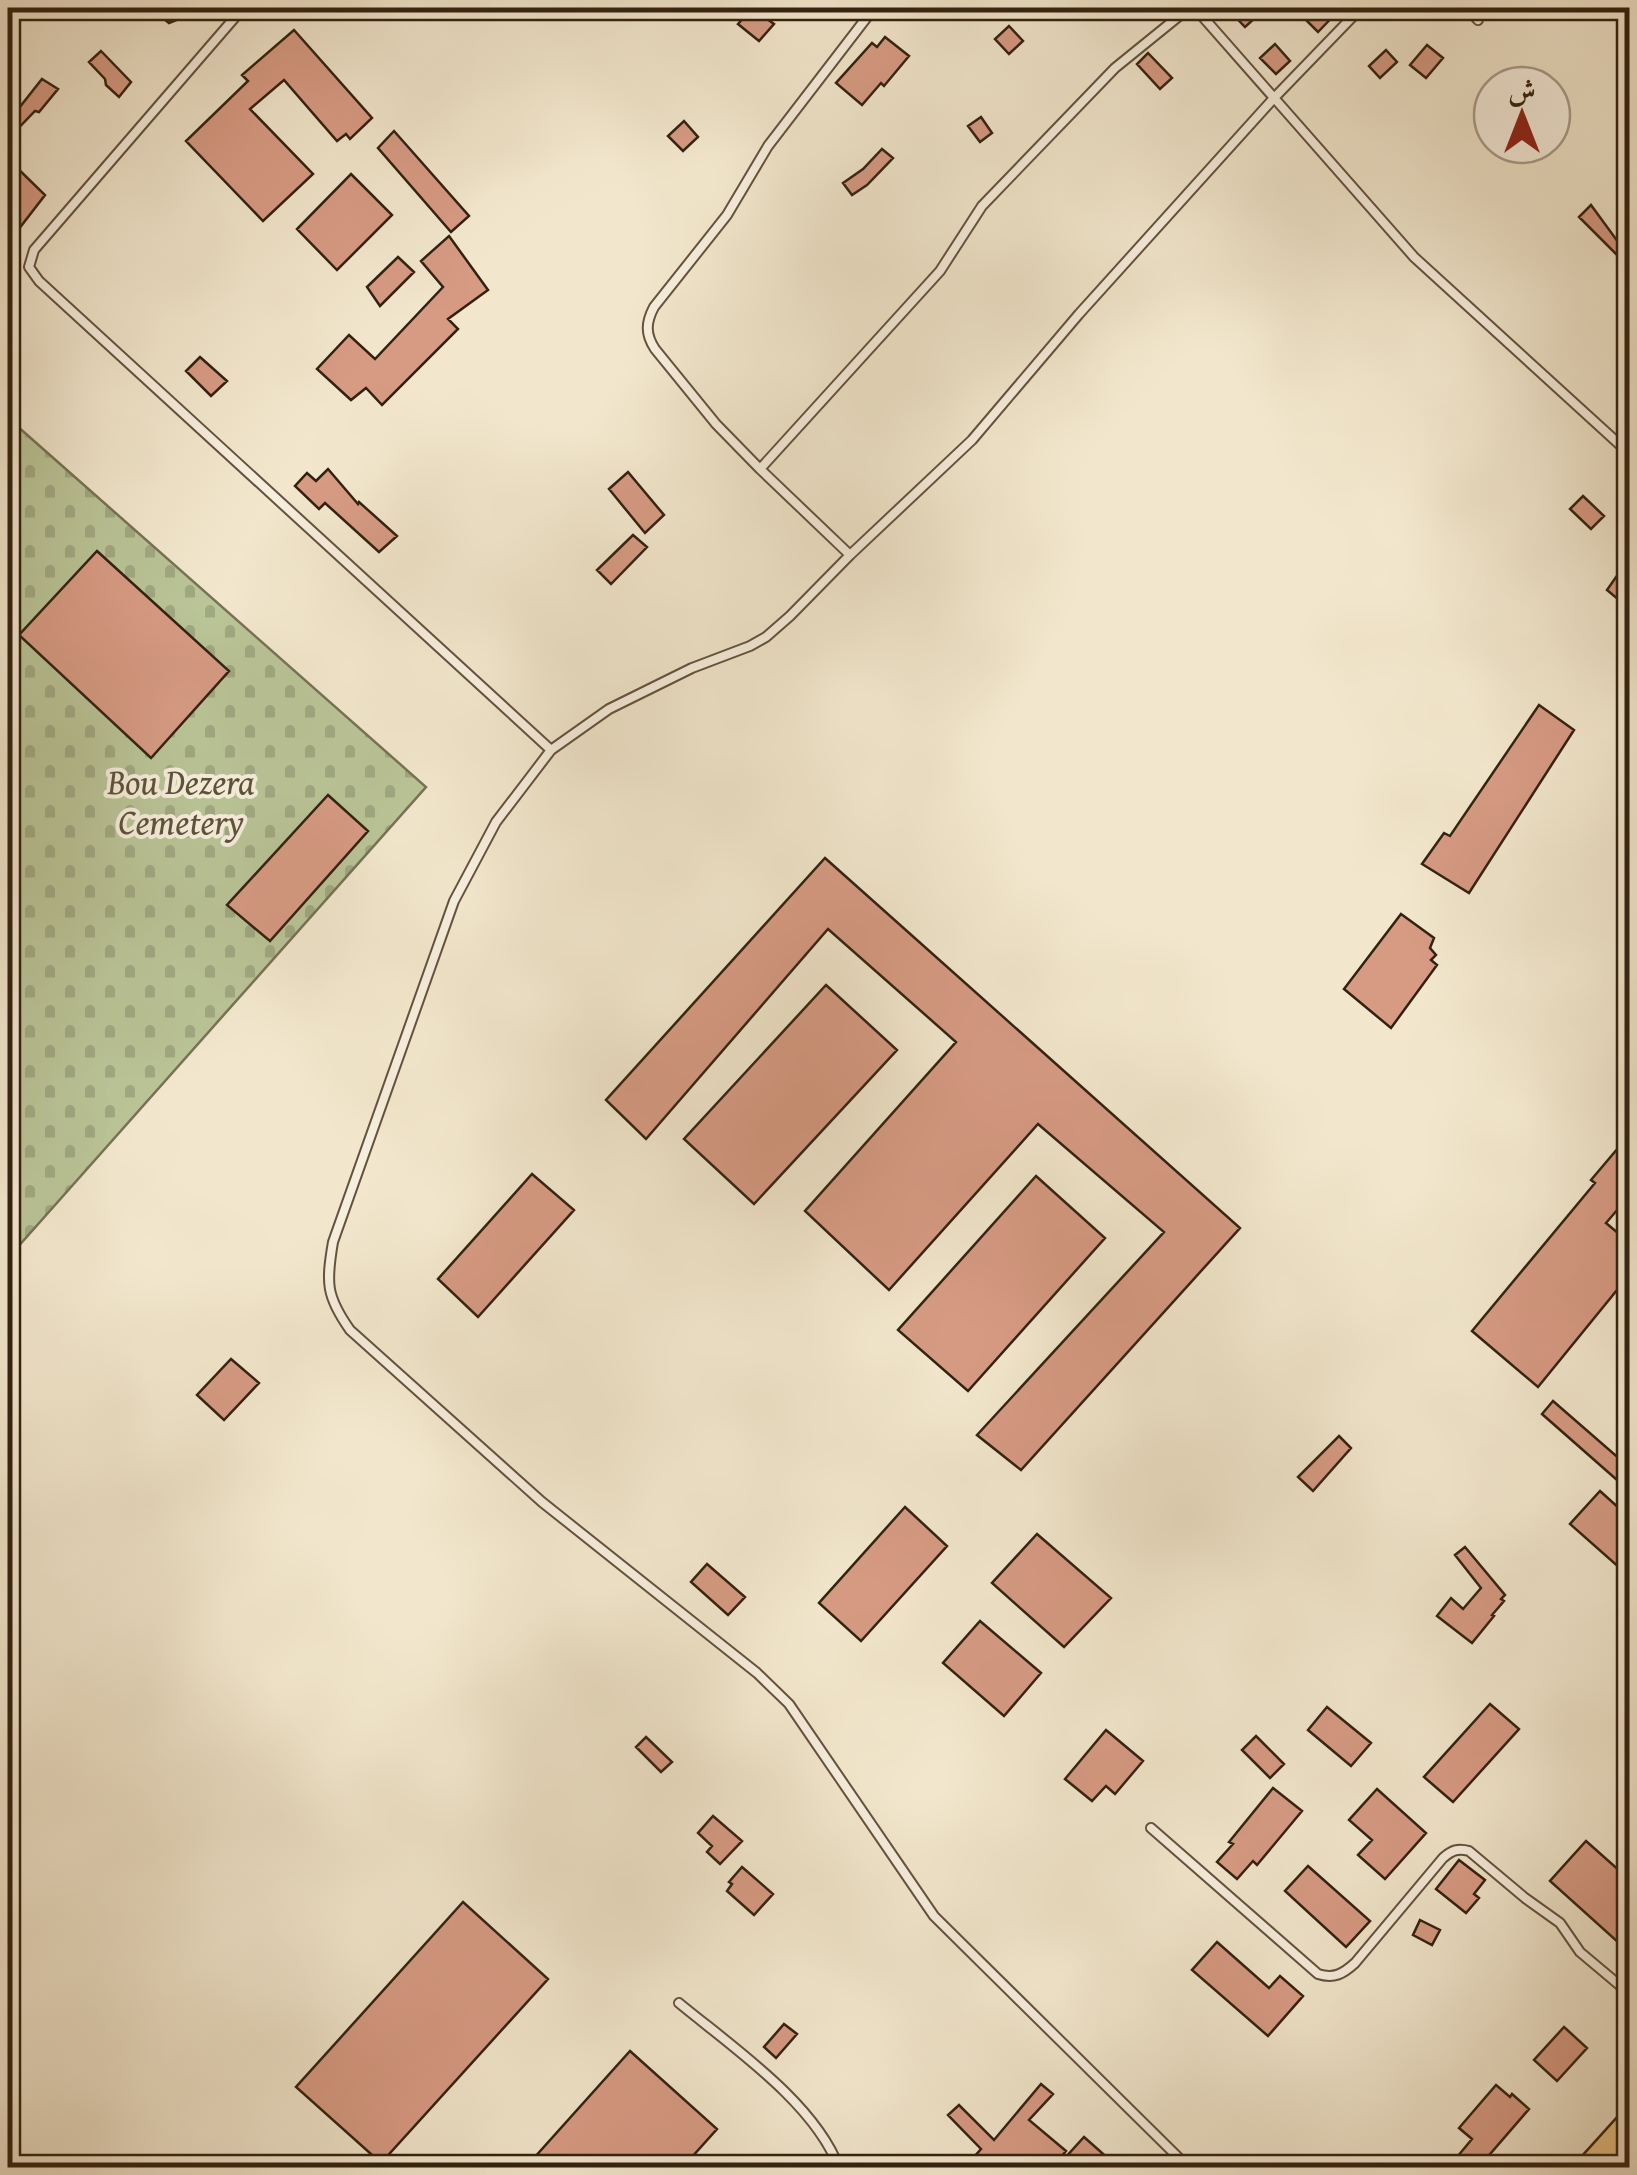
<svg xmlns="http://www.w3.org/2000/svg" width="1637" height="2175" font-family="'Gentium Book Plus',Amiri,serif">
  <defs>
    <pattern id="cemetery-stones" width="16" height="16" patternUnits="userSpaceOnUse" patternTransform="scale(2.5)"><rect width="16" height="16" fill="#bac598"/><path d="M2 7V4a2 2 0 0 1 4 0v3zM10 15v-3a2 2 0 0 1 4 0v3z" fill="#a0a982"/></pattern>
  </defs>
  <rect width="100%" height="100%" fill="#f2e7cd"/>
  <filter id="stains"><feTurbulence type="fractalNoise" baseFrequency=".002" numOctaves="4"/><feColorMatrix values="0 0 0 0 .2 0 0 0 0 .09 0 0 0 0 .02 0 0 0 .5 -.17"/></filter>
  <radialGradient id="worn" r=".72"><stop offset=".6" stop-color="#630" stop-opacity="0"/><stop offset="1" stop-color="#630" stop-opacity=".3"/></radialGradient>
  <path fill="url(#cemetery-stones)" stroke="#767354" stroke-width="2.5" d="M8,418l418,369 -418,471z"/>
  <path fill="#d79b84" stroke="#332110" stroke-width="2.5" d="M150,8h56l-37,15z
    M752,8l22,16 -15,17 -21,-17z
    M1227,8h39l-21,19z
    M1319,8h22l-23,24 -12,-12z
    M1009,26l14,15 -14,13 -14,-15z
    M294,30l78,88 -22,21 -4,-5 -9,7 -53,-61 -34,29 63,65 -50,47 -77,-80 62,-60 -6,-6z
    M885,37l24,19 -25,30 -3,-3 -19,22 -26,-22 36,-40 5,4z
    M1275,44l15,17 -14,13 -16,-16z
    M1427,45l16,13 -17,20 -16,-13z
    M1386,50l11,12 -17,16 -11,-12z
    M101,51l30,31 -12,15 -13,-12 -1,-6 -16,-17z
    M1148,53l24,25 -12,11 -23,-25z
    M42,79l16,10 -19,23 -4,-1 -27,28v-17z
    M981,117l11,16 -12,9 -12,-16z
    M684,121l14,16 -15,14 -15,-15z
    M394,131l75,85 -18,16 -73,-84z
    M882,149l11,9 -26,27 -15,10 -9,-12 20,-14z
    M8,159l37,36 -37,48z
    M351,174l41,41 -55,55 -40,-41z
    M1591,205l33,45 -6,6 -39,-39z
    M449,236l39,54 -40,29 10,10 -76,76 -16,-17 -15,12 -34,-31 32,-34 26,24 68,-72 -22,-26z
    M398,257l16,15 -34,34 -13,-19z
    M200,357l27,24 -16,15 -25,-25z
    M328,469l30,35 1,-2 38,34 -18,16 -54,-49 -6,6 -24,-23 12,-13 9,8z
    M628,472l36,43 -19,18 -36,-44z
    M1583,496l21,20 -13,13 -21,-20z
    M633,535l14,12 -36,37 -14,-14z
    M97,551l132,120 -78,87 -132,-123z
    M1630,557v28l-11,15 -12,-10z
    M1539,705l35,25 -105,163 -47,-29 22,-31 6,3z
    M328,795l40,36 -98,110 -43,-36z
    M825,858l415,370 -219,242 -44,-35 187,-203 -126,-108 -149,166 -84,-79 151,-169 -128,-113 -182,210 -40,-39z
    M1401,914l33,24 -4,10 6,7 -5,5 6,5 -46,63 -47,-39z
    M826,985l71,65 -143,154 -70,-65z
    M1630,1134v61l-24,28 24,20v31l-92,113 -66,-56 123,-148 -4,-3z
    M532,1174l42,36 -96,107 -40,-38z
    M1036,1176l69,62 -137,153 -70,-61z
    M231,1359l28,24 -35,37 -27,-25z
    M1553,1401l76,66 -12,13 -75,-66z
    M1339,1436l12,12 -38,43 -15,-14z
    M1600,1491l30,27v59l-60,-53z
    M905,1507l42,39 -86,95 -42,-38z
    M1037,1534l74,64 -47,49 -72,-64z
    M1465,1547l40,48 -4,4 3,2 -12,14 2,1 -22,27 -35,-27 14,-18 12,11 18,-21 -26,-33z
    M707,1564l38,33 -17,18 -37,-33z
    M980,1621l61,52 -37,43 -61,-53z
    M1490,1704l29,25 -66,73 -29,-25z
    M1327,1707l44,36 -20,23 -43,-36z
    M1106,1730l37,31 -28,33 -9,-8 -14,15 -27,-22z
    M1256,1736l28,28 -14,14 -28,-28z
    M646,1737l26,25 -11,10 -25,-25z
    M1273,1788l29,23 -45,54 -4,-4 -16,18 -20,-17 16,-18 -4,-2z
    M1377,1789l49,44 -41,46 -27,-24 14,-15 -23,-20z
    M713,1816l29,25 -22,23 -13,-12 5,-6 -14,-13z
    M1586,1841l44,39v73l-80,-72z
    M1459,1860l26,20 -11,14 5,4 -13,15 -30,-24z
    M1308,1866l62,55 -24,26 -61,-56z
    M742,1867l31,27 -19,21 -27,-24 5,-7 -3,-2z
    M463,1902l85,77 -167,184 -85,-76z
    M1420,1920l20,10 -8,15 -19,-10z
    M1217,1942l52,46 11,-12 23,20 -35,40 -76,-66z
    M784,2024l13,10 -21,24 -12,-11z
    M1564,2027l23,21 -30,33 -23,-21z
    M630,2051l87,78 -35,39h-157z
    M1041,2084l12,10 -24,26 37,31 -14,17h-88l17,-19 -33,-34 11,-10 35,35z
    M1496,2085l14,12 2,-3 17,15 -51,59h-30l24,-29 -13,-11z
    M1084,2137l35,31h-43l-11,-10z"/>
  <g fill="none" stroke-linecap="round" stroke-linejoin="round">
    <defs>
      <path id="lane" d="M243,8l-209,242 -5,17 10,14 512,469
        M874,8l-106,138 -41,69 -73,92c-8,15 -9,27 1,42l61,75 44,45 180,-198 42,-65 133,-138 74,-60
        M1195,8l219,249 216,197
        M1467,8l11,12
        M760,469l90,86
        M1151,1828l167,146c16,5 25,0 37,-11l88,-105c9,-8 15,-10 26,-7l56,47 35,25 20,29 50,42
        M679,2003c52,43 136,100 160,165
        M1189,2168l-255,-252 -145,-212 -32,-31 -215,-171 -192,-172c-24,-34 -24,-47 -17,-88l121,-341 42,-79 55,-72 58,-41 83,-41 58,-22 16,-9 24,-21 60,-61 122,-115 107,-126 195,-216 87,-90"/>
      <path id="highway" d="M1593,2168l37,-41"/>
    </defs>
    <use href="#lane" stroke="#63523f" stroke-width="12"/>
    <use href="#highway" stroke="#332110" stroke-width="35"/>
    <use href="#lane" stroke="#f7efde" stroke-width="8"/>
    <use href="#highway" stroke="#e9c486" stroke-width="30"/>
  </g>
  <g text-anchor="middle" stroke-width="8" stroke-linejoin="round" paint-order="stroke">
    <g font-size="35" font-style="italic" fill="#5c5239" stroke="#f7efde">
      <text x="181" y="794">Bou Dezera<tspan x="181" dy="40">Cemetery</tspan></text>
    </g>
  </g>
  <rect width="1637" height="2175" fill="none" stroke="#f2e7cd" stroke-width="40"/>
  <rect x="10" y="10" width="1617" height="2155" fill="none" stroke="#332110" stroke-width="5"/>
  <rect x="20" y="20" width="1597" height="2135" fill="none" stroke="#332110" stroke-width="2.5"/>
  <g transform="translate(1522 115)"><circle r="48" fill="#f7efde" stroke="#a99d8c" stroke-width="2.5"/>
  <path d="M0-8L18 38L0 25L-18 38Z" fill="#8f2418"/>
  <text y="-15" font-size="28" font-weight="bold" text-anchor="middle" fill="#332110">ش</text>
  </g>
  <rect width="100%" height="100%" filter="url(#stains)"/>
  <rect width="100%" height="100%" fill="url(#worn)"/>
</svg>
